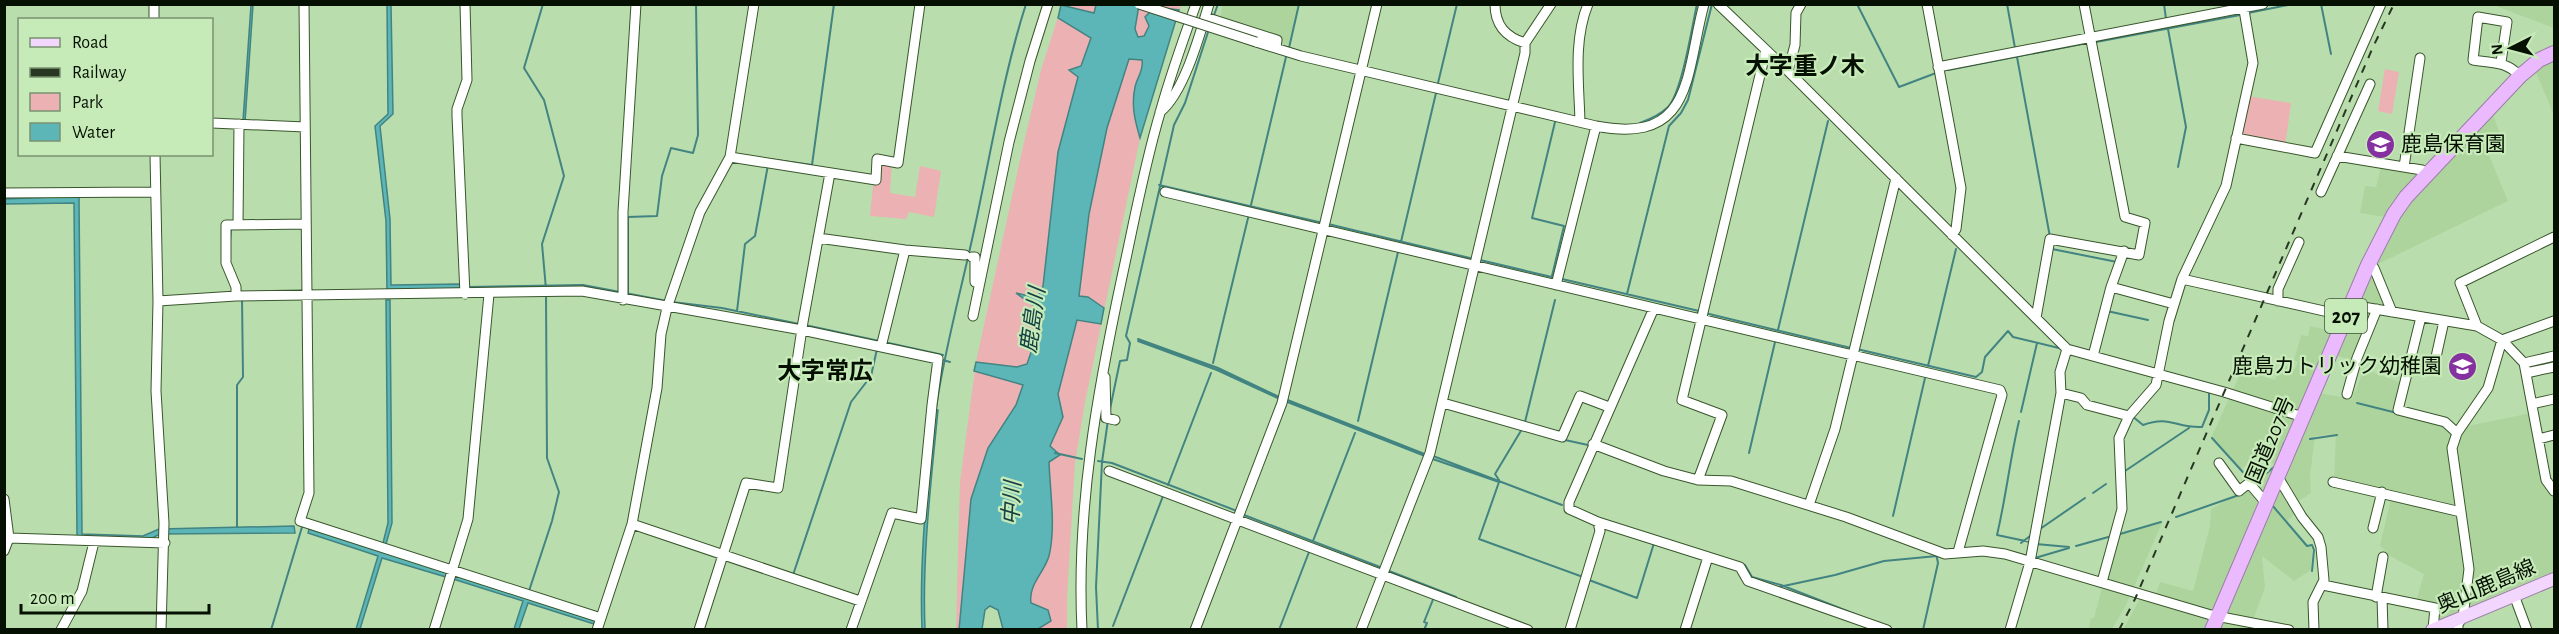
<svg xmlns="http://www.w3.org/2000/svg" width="2559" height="634" font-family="'Alegreya Sans','Noto Sans JP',sans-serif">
  <rect width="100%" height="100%" fill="#baddad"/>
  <path fill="#aed49e" d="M1223,5h76l-10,40 -71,-21z
    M2493,5h61v23z
    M2554,60v55l-19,-45z
    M2492,113l13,33 -17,7 20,48 -132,64 17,44 -19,-1 -22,52 -18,-5 64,-142z
    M2382,163l39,9 -27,28 -9,17 -25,-4 5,-27 11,1z
    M2310,326l25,6 -129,297 -83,1 21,-39 12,3 4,-12 33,9 17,-65 1,-17 29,-16 35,-27 -12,-14 -23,18 -29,-32 31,-68 33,10 6,-15 14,4 3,-7 -4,-2 7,-25 7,1z
    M2364,369l38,14 -6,29 48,11 14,12 5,-8 68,-14 23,80v78l-119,50 2,-15 -21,-4 8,-28 -36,-19 -8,-10 12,-51 -58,-14 2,-46 -21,2 -5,40 1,17 -14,9 3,7 -13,12 25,28 -1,21 -17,11 -32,-25 3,31 -13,36 4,2 -1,4 -37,1 101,-237 33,6z
    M2162,523l-36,82 -14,24 -24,1 3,-12h3l22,-83z"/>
  <path fill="#ecb1b3" d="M1062,5h43l-58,296 -85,328 -6,1 4,-148 16,-120 46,-211 19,-81z
    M1124,5h57l-41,133 -55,264 -10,61 -8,135v31l-48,1 19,-166z
    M2385,69l14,3 -7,42 -14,-3z
    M2247,96l44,7 -6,43 -46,-9z
    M876,157l16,3 -2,33 25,4 5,-31 21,5 -7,46 -25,-5 -3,7 -36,-3z"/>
  <path fill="#5cb6b7" stroke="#428481" stroke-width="1.5" d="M251,5h2l-8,117 -2,-1z
    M387,5h4l2,109 -13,12 10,93 1,66 69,-1 1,5 -74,2 -1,-70 -11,-95 13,-12z
    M1061,5l33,8 2,-8h43l-4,24 3,8 6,-1 5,-10 -4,-9 10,-10 24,3 -39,128c-5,-17 -9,-32 -5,-51 2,-10 9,-16 7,-27l-13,-1 -22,69 -18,86 -10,82 9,1 16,11 -3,16 -24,-4 -19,74 5,23 -13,29 10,9 -11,7c1,30 7,65 0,94 -5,17 -21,29 -18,47l17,7 3,11 -13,8h-35l-5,-19 -8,-4 -5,4 -3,19 -23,1 12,-131 17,-51 28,-43 7,-20 -49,-14 2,-9 41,5 10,-3 9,-26 2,-29 -22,-16 21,5 6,-12 15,-134 20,-75 -9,-7 12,-4 10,-28 -33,-20z
    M79,196l3,338 61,2 16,-7 135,-3 1,7 -135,1 -12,6 -71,-4 -3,-333 -69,1 -1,-5z
    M386,300h4l2,223 -6,21 62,28 -2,5 -64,-19 -22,71h-4l22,-73 -70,-23 1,-4 72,22 7,-28z
    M934,409l4,1c-7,73 -16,146 -13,219l-3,1c-3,-74 6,-148 12,-221z
    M455,575l140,45 -1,4 -66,-21 -9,26h-5l9,-28 -70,-22z"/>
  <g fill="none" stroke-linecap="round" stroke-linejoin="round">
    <path stroke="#428481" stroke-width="2" d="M543,4l-19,64 20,32 20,76 -22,68 4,45
      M1857,4l42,83 37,-14
      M2007,4l8,44
      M2164,4l2,15
      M2321,4l10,50
      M2248,13l45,-9
      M1213,18l5,-14
      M2168,29l18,98 -8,40
      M2096,42l144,-27
      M1289,48l10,-44
      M2017,57l33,180
      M1948,70l139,-27
      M1438,83l19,-79
      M1640,123c11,-4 20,-8 28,-16 14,-15 24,-80 29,-103
      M769,159l43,6 22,-161
      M1159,185l164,38
      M1251,205l35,-148
      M1328,224l146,35
      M230,241l1,-12
      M1400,246l36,-153
      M2052,249l65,13
      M1480,260l76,18
      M1552,276l12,-50 -32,-8 23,-96
      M1562,279l137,32
      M467,287l116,-2 37,7
      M625,293l42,8
      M628,293v-76l29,-1 5,-40 9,-28 22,5 5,-18 -2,-131
      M1627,294l42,-168 12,-13 7,-13 24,-96
      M672,302l50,6 77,16
      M737,311l8,-67 10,-8 13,-71
      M2107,311l41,9
      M1705,313l146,35
      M805,325l74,16
      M1778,330l50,-209
      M1138,339l80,29 61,29
      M1138,341l79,29 63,29
      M884,342l59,13
      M1857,349l119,28 6,-5 3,-15 23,-26 5,6 50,12
      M943,360l7,2
      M1213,363l36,-149
      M1928,366l28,-117
      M1285,399l142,56
      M1285,401l140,55
      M2357,403l40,10
      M936,408c9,-61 26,-121 39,-182 16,-74 28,-150 51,-222
      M1110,409l10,-48 7,-1 3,-17 -4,-7 48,-211 11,-22 24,-74
      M2021,412l16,-69
      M2132,416l11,9c27,-10 32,3 59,2l7,-17v-19
      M1358,421l40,-169
      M2019,421c-9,38 -13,76 -22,114l33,7
      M1525,422l30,-122
      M2212,438l38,42
      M2310,439l27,-4
      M1565,440l23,5
      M1055,453l27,6
      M1749,453l26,-111
      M2280,454l4,-11
      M1433,456l129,49
      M1430,458l69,24 -20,57 104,38
      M1098,461l14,2 125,48
      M2125,471l64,-43
      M1499,480l-4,-6 27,-45
      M2253,484l21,-17
      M1168,485l43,-112
      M2093,493l13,-9
      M2272,505l35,41 5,-1 2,5 -2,21
      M1244,515l136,52
      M1893,516l32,-138
      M2176,517l63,-22
      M237,527v-142l6,-8 -1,-79
      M2040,529l45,-31
      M2120,534l41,-12
      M1313,541l42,-108
      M2021,543l9,-7
      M2036,544l33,3
      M2076,546l36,-10
      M2035,558l34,-10
      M1741,564l4,1 7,12 29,8 84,33
      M1389,571l67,26
      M793,575l58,-173 20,-26 6,-27
      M1589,580l48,18 17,-55
      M1779,587l56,-12 49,-14 53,-5
      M529,591l23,-70 7,-29 -12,-34 -1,-163
      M1113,626l50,-130
      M271,630l31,-103
      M1098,630l-2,-43 6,-125 6,-42
      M1279,630l30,-78
      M1424,630l3,-7 -3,-1 10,-25
      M1923,630l15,-67 -2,-10"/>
    <defs>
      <path id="minor" d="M154,4v16
        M304,4l5,489 -9,28 301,97
        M465,4l2,76 -10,29v7l8,178
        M1495,4c0,22 11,33 30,39
        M1718,4l70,67 279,278 157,43 79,25
        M1927,4l34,184 -5,41 -4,6
        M1205,17l72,23 -1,8
        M1256,42l45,14 295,70c98,19 89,-51 108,-122
        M2501,62l6,-40 -29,-5 -5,43c19,3 33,1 47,16
        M1938,67l325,-63
        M1788,71l7,-26 1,-32 5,-9
        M1160,112c24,-19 40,-78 49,-108
        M1580,122c-1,-39 -7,-81 8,-118
        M212,123l93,4
        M2236,138l79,15 66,-149
        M155,154l3,147 -2,90 8,132 -3,107
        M2337,156l85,14 6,4
        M730,157l146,23 1,-21 21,4 22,-159
        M2404,167l16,-109
        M1165,192l835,198 2,5 -44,157
        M2321,192l49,-108
        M4,193l151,-1
        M238,225l1,-101
        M818,238l87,12 60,5
        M2124,251l-13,36 63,17
        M972,257h3v25
        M2368,265l6,3 18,44
        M2182,279l164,37
        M1556,285l40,-159
        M236,296v-9l-10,-24v-38l80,-1
        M623,300v-88l13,-208
        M158,301l78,-5 346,-5 220,39 136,29 -6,46 -11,114 -29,-6 -41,117
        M2278,301v-12l21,-47
        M2351,305l126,21 25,14 22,23 22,117 8,11
        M1654,308l-85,194v7l29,13 142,45 8,14 139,49
        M973,316l36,-174 21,-81 18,-57
        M2421,317l-23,93 47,12 12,11
        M2036,318l14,-79 89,16 6,-32 -20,-6 -41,-213
        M2477,326l-17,-43 94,-46
        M2502,340l52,-19
        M881,347l24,-97
        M2093,356l18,-69
        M2524,363l30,-7
        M2434,366l10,-45
        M2526,373l28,-6
        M1105,377l1,41 9,2
        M2061,393l20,5 6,7 42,11
        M2347,394l10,-36 20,-49
        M1443,403l119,34 18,-41 29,11
        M2532,404l22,-5
        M2539,439l15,-4
        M1593,444l71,27 34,9 33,1 115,36 99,37 38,-3 22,3 206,61 78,15
        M2219,463l20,28 10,-8 17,20
        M1109,471l419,159
        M2276,479l5,3 21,35 16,20 3,10 3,33 -11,22 1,28
        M1698,480l24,-65 -40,-15 84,-350
        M2333,482l128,30
        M4,499l5,39 -5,13
        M1809,505l26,-76 61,-251
        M632,524l228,77
        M2373,528l9,-36
        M9,538l156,5
        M2102,582l20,-73 -3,-71 10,-22 27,-31 13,-64 13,-42 44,-93 27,-123 -10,-59
        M2323,585l112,23 -2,21
        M2514,595l13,35
        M2376,597l7,-40
        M2382,598l1,32
        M61,630l21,-39 12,-49
        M434,630l34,-111 21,-225
        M597,630l35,-106 25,-136 4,-54 6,-26 33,-96 30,-55 24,-153
        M699,630l47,-147 32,5 25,-166 27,-149
        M1082,630c-6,-120 15,-237 40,-353 12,-55 22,-110 38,-164 10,-37 23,-73 36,-109
        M1195,630l87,-227 95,-399
        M1361,630l69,-177 95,-400v-10l26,-39
        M1570,630l30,-99 -2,-9
        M1685,630l23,-73
        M2010,630l20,-68 31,-169 -1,-21 7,-23
        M2458,630v-6l5,-7 6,-48 -17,-121 5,-15 31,-45 14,-48"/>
      <path id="major" d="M2432,630l122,-51"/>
      <path id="highway" d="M2212,630l156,-365 26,-51 12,-17 114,-121 19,-16 15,-7"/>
    </defs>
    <use href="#minor" stroke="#39562c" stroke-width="11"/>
    <use href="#major" stroke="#9a7ea6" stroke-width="14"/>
    <use href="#highway" stroke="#9a7ea6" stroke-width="16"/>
    <use href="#minor" stroke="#fff" stroke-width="9"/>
    <use href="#major" stroke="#f3d6fe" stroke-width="12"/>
    <use href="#highway" stroke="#ebbafe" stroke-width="14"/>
    <path stroke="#273722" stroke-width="2" stroke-dasharray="8 8" stroke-linecap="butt" d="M2119,630l16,-31 238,-552 21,-43"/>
    <defs>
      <path id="minor-bridge" d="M1139,4l117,38"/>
    </defs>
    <use href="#minor-bridge" stroke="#39562c" stroke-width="11" stroke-linecap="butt"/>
    <use href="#minor-bridge" stroke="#fff" stroke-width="9"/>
  </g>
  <defs>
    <symbol id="school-disc" viewBox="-11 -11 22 22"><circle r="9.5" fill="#8531a0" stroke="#c7eab9"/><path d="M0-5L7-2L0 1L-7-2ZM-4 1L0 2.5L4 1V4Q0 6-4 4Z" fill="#fff"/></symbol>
  </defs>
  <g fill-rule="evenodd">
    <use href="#school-disc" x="2364" y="128" width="33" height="33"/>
    <use href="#school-disc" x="2446" y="350" width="33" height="33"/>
  </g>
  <g text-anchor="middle" stroke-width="4.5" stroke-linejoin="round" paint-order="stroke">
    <rect fill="#c7eab9" stroke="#3f5139" stroke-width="1.5" x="2325" y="299" width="42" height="34" rx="4.5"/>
    <g font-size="20" font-weight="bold" fill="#051002">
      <text x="2346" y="323">207</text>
    </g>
    <g font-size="21" fill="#051002" stroke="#c7eab9" text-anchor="start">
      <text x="2401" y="151">鹿島保育園</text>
      <text x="2442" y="373" text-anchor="end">鹿島カトリック幼稚園</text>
    </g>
    <g font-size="21" fill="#051002" stroke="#c7eab9">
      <text transform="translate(2270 440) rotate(-67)" y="7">国道207号</text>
      <text transform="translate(2486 586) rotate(-23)" y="7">奥山鹿島線</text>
    </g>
    <g font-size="22" font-style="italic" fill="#164041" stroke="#c7eab9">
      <text transform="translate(1032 320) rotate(-82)" y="8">鹿島川</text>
      <text transform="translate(1011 503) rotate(-87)" y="8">中川</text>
    </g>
    <g font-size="24" font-weight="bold" fill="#051002" stroke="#c7eab9">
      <text x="1805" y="74">大字重ノ木</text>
      <text x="825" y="379">大字常広</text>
    </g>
  </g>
  <rect width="2559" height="634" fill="none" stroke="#051002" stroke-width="12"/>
  <rect x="18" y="18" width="195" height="138" fill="#c7eab9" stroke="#799370" stroke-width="1.5"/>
  <rect x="30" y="38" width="30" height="9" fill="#f3d6fe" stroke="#799370" stroke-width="1.5"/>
  <text x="72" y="48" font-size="18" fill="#051002">Road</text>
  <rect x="30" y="68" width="30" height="9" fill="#273722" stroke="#799370" stroke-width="1.5"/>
  <text x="72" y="78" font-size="18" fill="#051002">Railway</text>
  <rect x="30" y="93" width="30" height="18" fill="#ecb1b3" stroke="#799370" stroke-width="1.5"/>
  <text x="72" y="108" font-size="18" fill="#051002">Park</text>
  <rect x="30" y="123" width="30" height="18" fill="#5cb6b7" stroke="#799370" stroke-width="1.5"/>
  <text x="72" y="138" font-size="18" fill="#051002">Water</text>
  <g transform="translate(2511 48) rotate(264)" stroke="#c7eab9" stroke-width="4.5" paint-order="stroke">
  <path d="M0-4.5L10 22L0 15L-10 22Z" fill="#051002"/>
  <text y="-9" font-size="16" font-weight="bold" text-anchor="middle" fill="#051002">N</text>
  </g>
  <path d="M21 604v9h188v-9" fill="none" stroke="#051002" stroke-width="3"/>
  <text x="30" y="604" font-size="18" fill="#051002" stroke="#c7eab9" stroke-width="4.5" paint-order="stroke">200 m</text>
</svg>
